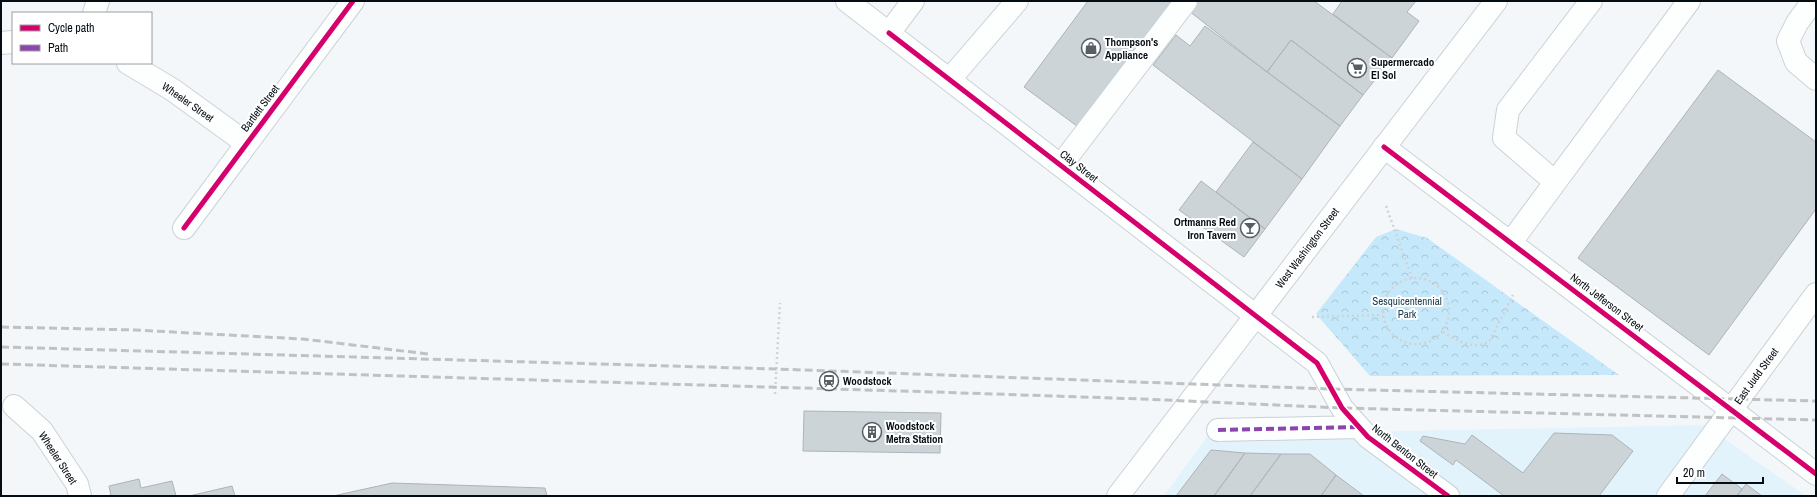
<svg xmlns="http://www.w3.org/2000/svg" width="1817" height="497" font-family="'Archivo Narrow',sans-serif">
  <defs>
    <pattern id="park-crowns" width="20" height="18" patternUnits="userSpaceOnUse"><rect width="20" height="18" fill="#c5e9fb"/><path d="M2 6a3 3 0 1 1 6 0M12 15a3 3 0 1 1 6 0" fill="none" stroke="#a8c7d6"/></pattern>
  </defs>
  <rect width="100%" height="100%" fill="#f4f7f9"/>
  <path fill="#e3f3fb" d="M1705,425l101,71h-642l44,-61z"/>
  <path fill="url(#park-crowns)" d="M1396,229l31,9 192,137 -249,1 -54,-62 60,-77z"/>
  <path fill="#ccd4d8" stroke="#adb4b9" d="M1088,1h87l-94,128 -57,-42z
    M1196,1h118l78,57 -29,37 -72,-55 -24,32 -78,-61z
    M1342,1h74l-9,11 12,9 -27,37 -59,-44z
    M1205,26l135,100 -38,53 -149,-114 23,-30 14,11z
    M1291,40l72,55 -23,31 -73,-54z
    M1718,70l98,72v67l-107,146 -131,-97z
    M1253,142l49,37 -37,50 -49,-37z
    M1201,181l64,48 -21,28 -65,-47z
    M804,411l137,2 -1,40 -137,-2z
    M1554,433l58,2 21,16 -34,45h-95l-48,-36 -3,5 -33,-24 3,-5 42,8 7,-9 51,38z
    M1211,450l34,3 -31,43h-38z
    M1245,453l36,1 -31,42h-36z
    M1281,454h29l26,21 -15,21h-71z
    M1722,474l20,15 -5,7h-32z
    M1336,475l28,21h-43z
    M139,479l2,9 31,-7 4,15h-65l-2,-10z
    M392,483l153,5 2,8h-214z
    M1746,484l16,12h-25z
    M232,486l3,10h-46z"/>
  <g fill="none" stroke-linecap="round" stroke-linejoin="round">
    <defs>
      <path id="minor" d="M847,1l470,362 25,45 26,29 80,59
        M1813,1l-16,22 -9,18 8,21 20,17
        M94,13l4,-12
        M889,33l24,-32
        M1,43l12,-1
        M128,63l45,27 73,53
        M950,79l67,-78
        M1384,147l432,327
        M1061,165l125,-164
        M1555,182l-51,-44 4,-28 83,-109
        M184,228l169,-227
        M1511,242l178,-241
        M14,406l28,25 35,53 3,12
        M1218,430l141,-3
        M1668,496l148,-202"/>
      <path id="major" d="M1118,496l378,-495"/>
    </defs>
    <use href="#minor" stroke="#cad2d6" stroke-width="24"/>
    <use href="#major" stroke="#cad2d6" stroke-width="24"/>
    <path stroke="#d1d2d3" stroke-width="2.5" stroke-dasharray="2 3" stroke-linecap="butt" d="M1386,206l26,72
      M1383 311a33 33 0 1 1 66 0a33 33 0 1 1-66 0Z
      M1312,317l71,-2
      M1443,332c14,8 32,20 47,8l23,-45
      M775,394l5,-91"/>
    <use href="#minor" stroke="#fdfefe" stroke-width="22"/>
    <use href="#major" stroke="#fdfefe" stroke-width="22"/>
    <path stroke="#c0c1c3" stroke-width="3" stroke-dasharray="8 4" stroke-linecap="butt" d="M1,327l134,3 168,9 125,15
      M1,347l775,22 555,20 485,12
      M1,364l933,28 208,7 200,9 474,12"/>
    <path stroke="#8e44ad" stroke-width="4" stroke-dasharray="8 4" stroke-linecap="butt" d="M1218,430l141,-3"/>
    <defs>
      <path id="cycleway" d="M889,33l428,330 25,45 26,29 80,59
        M1384,147l432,327
        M184,228l169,-227"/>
    </defs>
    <use href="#cycleway" stroke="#fff" stroke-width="8"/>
    <use href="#cycleway" stroke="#d6006c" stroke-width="5"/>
  </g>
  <defs>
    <symbol id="shop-ring" viewBox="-11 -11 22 22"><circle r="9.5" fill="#fff" stroke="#575f64" stroke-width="1.5"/><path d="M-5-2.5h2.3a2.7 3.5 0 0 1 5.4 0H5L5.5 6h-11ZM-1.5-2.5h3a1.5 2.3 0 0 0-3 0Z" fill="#575f64"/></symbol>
    <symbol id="supermarket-ring" viewBox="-11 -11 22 22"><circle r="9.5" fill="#fff" stroke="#575f64" stroke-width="1.5"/><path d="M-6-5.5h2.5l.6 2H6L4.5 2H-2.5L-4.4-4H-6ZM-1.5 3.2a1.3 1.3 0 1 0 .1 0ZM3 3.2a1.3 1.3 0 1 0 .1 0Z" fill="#575f64"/></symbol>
    <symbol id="bar-ring" viewBox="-11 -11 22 22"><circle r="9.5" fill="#fff" stroke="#575f64" stroke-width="1.5"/><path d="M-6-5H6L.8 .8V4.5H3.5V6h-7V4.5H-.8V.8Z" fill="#575f64"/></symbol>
    <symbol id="station-ring" viewBox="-11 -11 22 22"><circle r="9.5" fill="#fff" stroke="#575f64" stroke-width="1.5"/><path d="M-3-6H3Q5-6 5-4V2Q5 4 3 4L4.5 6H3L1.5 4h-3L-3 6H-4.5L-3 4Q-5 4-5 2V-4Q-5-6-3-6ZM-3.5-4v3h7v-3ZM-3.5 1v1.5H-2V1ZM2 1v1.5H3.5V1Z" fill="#575f64"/></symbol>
    <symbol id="building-ring" viewBox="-11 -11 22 22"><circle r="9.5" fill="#fff" stroke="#575f64" stroke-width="1.5"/><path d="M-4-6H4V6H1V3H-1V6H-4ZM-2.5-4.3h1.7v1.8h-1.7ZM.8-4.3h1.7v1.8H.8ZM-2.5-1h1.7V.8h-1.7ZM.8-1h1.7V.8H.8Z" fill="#575f64"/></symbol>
  </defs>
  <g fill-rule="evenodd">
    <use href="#shop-ring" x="1080" y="37" width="22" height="22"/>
    <use href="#supermarket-ring" x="1346" y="57" width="22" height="22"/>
    <use href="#bar-ring" x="1239" y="217" width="22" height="22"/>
    <use href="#station-ring" x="818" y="370" width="22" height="22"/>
    <use href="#building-ring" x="861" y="421" width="22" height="22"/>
  </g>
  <g text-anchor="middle" stroke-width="4" stroke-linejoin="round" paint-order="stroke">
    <g font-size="11" font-weight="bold" fill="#030d13" stroke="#fff" text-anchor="start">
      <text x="1105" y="46">Thompson's<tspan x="1105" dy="13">Appliance</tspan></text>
      <text x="1371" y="66">Supermercado<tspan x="1371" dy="13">El Sol</tspan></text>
      <text x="1236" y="226" text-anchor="end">Ortmanns Red<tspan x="1236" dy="13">Iron Tavern</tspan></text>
      <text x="843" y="385">Woodstock</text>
      <text x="886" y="430">Woodstock<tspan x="886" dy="13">Metra Station</tspan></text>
    </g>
    <g font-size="11" fill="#030d13" stroke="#fff">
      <text transform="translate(188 102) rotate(35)" y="4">Wheeler Street</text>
      <text transform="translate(260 108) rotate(-53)" y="4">Bartlett Street</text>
      <text transform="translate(1079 166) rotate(38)" y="4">Clay Street</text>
      <text transform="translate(1307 248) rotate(-53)" y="4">West Washington Street</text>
      <text transform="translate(1607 302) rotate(37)" y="4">North Jefferson Street</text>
      <text transform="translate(1756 376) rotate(-54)" y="4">East Judd Street</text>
      <text transform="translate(1405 451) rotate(38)" y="4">North Benton Street</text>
      <text transform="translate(58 458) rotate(57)" y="4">Wheeler Street</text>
    </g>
    <g font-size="11" fill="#1c4051" stroke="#fff">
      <text x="1407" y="305">Sesquicentennial<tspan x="1407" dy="13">Park</tspan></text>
    </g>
  </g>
  <rect width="1817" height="497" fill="none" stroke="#030d13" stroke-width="4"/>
  <rect x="12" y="12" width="140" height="52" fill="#ffffff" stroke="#9a9ea1"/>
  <rect x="20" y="25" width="20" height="6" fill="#d6006c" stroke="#9a9ea1"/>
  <text x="48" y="32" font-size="12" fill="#030d13">Cycle path</text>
  <rect x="20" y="45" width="20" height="6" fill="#8e44ad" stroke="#9a9ea1"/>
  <text x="48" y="52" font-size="12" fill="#030d13">Path</text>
  <path d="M1677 477v6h86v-6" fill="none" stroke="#030d13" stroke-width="2"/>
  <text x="1683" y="477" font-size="12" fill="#030d13" stroke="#ffffff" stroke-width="3" paint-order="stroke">20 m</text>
</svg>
